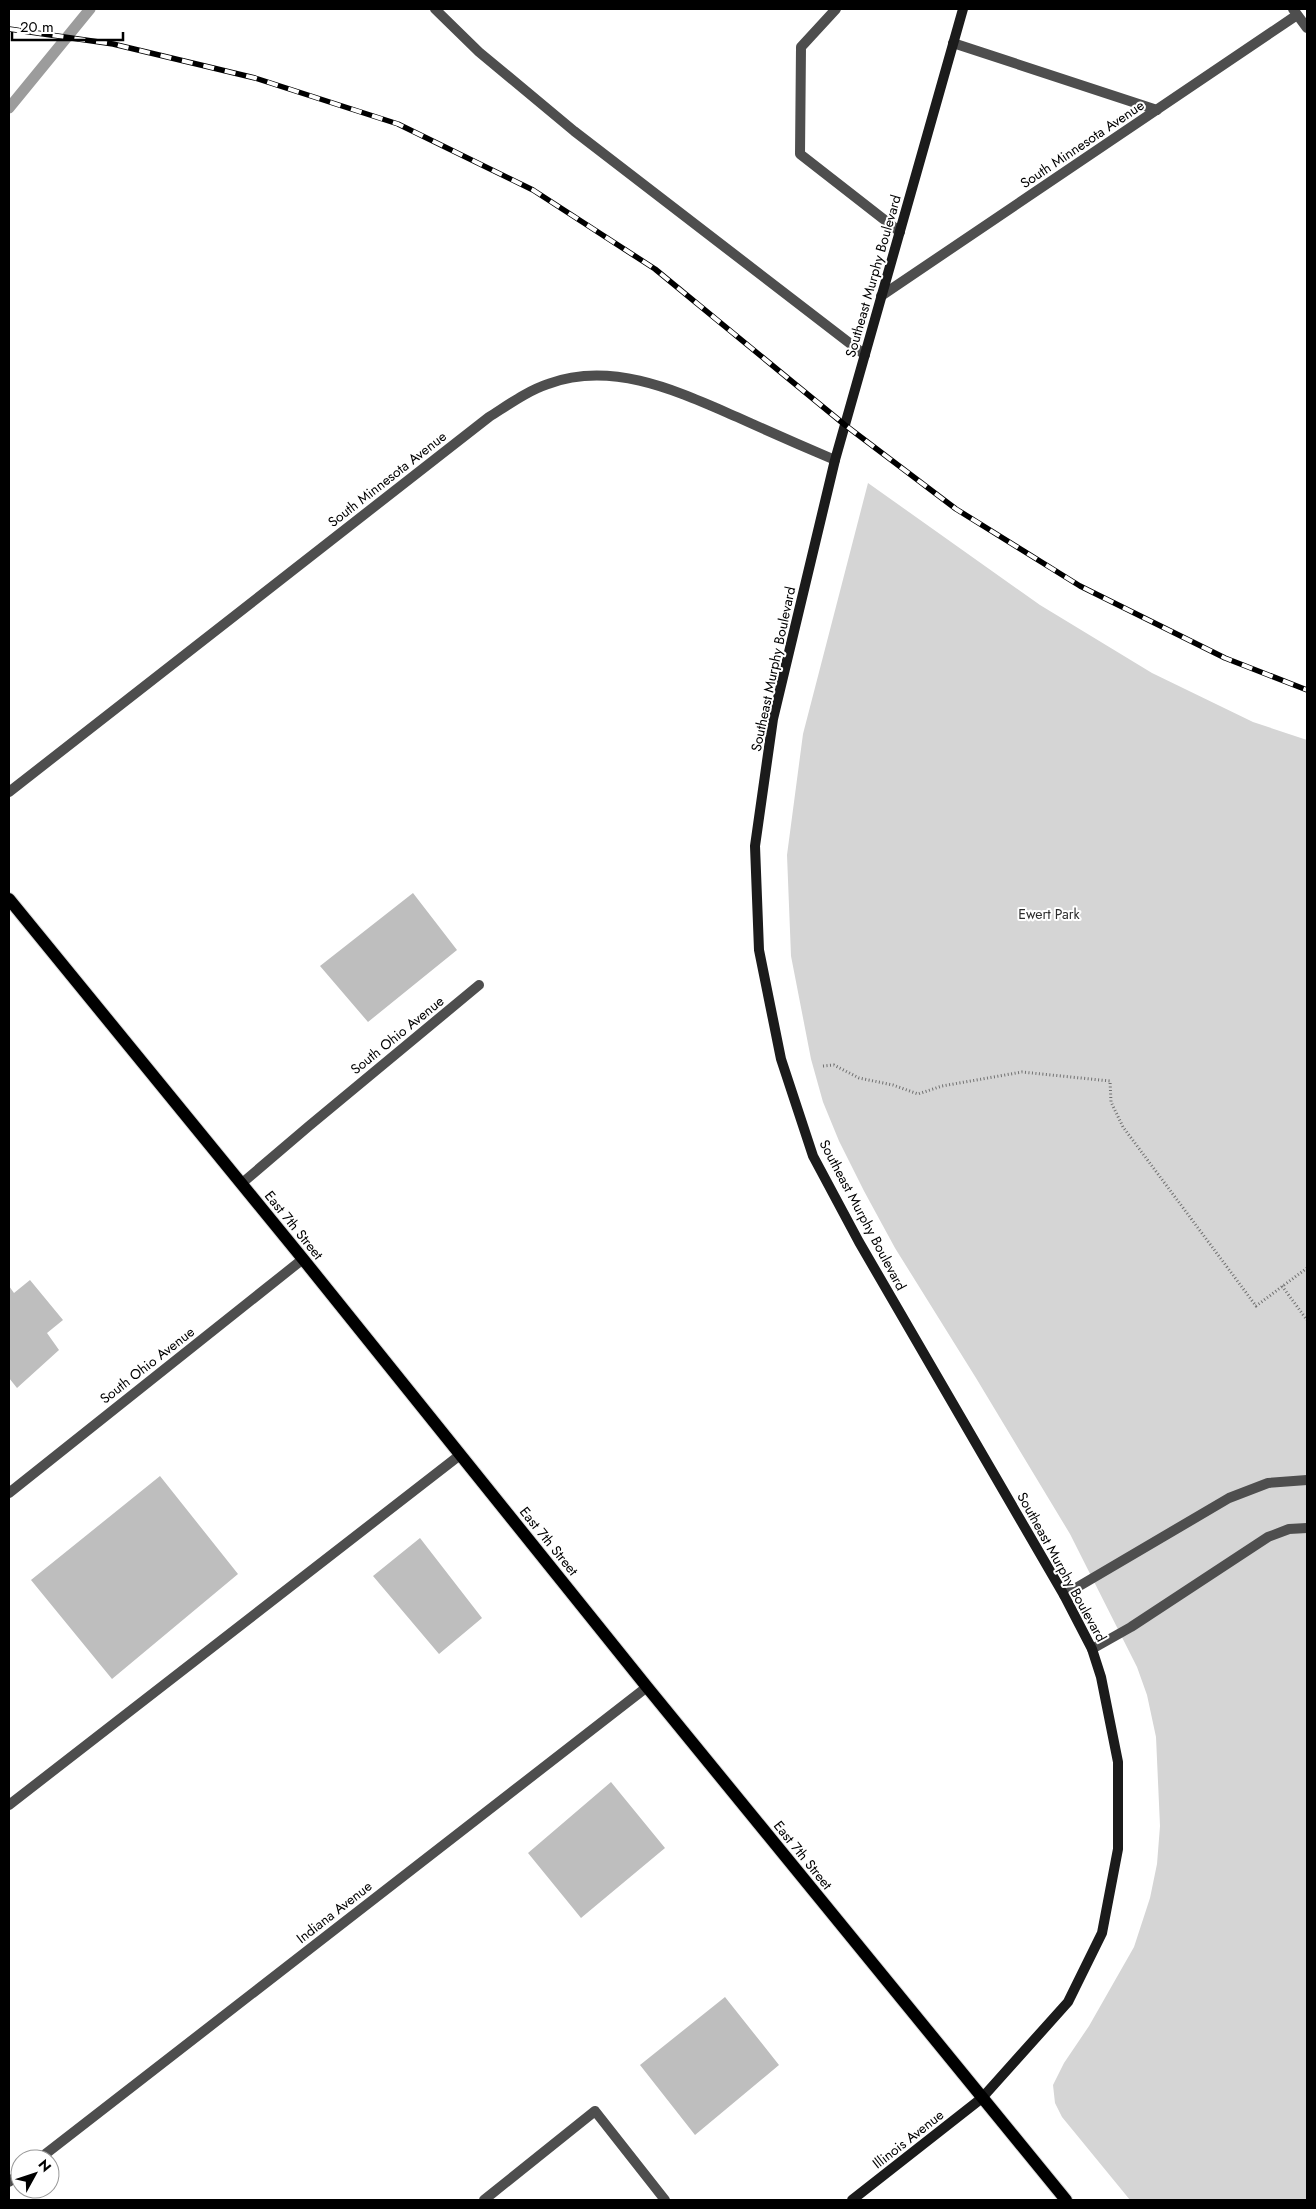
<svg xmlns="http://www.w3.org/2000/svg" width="1316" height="2209" font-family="Jost,sans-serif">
  <rect width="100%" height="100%" fill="#fff"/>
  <path fill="#d5d5d5" d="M868,483l172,122 112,68 101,49 54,18v1460h-177l-68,-83 -7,-14 -2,-18 11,-22 25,-37 45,-79 16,-49 7,-34 3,-38 -4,-89 -9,-42 -10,-28 -67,-133 -94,-156 -81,-130 -31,-57 -25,-50 -16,-39 -12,-43 -20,-103 -4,-101 16,-121z"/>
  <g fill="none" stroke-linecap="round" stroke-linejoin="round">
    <path stroke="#9c9c9c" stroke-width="11" d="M9,108l81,-99"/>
  </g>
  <path fill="#bebebe" d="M413,893l44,57 -89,72 -48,-56z
    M30,1280l33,40 -16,13 12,17 -42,38 -8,-10v-92l5,7z
    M160,1476l78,98 -126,105 -81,-99z
    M420,1538l62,80 -43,36 -66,-78z
    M611,1782l54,66 -84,70 -53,-65z
    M725,1997l54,68 -84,70 -55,-70z"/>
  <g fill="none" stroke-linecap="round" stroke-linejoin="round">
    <defs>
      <path id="primary" d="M9,899l294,360 344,428 419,513"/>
    </defs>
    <use href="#primary" stroke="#dbdbdb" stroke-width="14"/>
    <path stroke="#707070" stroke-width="3" stroke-dasharray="1 2.5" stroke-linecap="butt" d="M823,1066l11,-1 25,13 34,7 25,9 24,-8 80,-14 88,9 1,21 12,25 133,179 51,-38
      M1282,1286l25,34"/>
    <path stroke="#4e4e4e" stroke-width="10" d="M435,9l44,43 95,79 291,224
      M836,9l-35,38 -1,107 100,78
      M953,43l204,67
      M1064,1595l165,-97 39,-15 39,-3
      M1092,1649l39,-22 137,-90 21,-8 18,-1
      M9,1805l451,-350
      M484,2200l111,-89 70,89"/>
    <path stroke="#4e4e4e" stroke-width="10" d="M1293,9l14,19
      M881,296l416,-281
      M9,792l480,-375c19,-12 38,-26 59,-33 65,-24 131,8 189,33 33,15 65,29 98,43
      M241,1184l68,-58 170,-141
      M9,1493l294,-234
      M39,2159l608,-472
      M9,2182l11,-9"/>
    <path stroke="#1b1b1b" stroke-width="10" d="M852,2200l130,-102 86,-96 34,-69 16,-84v-87l-17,-85 -9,-28 -28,-54 -205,-353 -46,-86 -32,-97 -22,-109 -4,-104 18,-127 62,-259 128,-451"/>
    <use href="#primary" stroke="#000" stroke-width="12"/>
    <defs>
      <path id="rail" d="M9,29l104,15 142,34 143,46 135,66 122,79 190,156 111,84 124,77 145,72 82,32"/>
    </defs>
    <use href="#rail" stroke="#000" stroke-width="5.5"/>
    <use href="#rail" stroke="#fff" stroke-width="4" stroke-dasharray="11" stroke-linecap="butt"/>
  </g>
  <g text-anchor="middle" stroke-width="4" stroke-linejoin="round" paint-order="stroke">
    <g font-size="14" fill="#000" stroke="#fff">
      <text transform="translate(1082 144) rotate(-34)" y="5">South Minnesota Avenue</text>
      <text transform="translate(873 276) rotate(-74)" y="5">Southeast Murphy Boulevard</text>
      <text transform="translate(387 479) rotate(-38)" y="5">South Minnesota Avenue</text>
      <text transform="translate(773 669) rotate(-78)" y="5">Southeast Murphy Boulevard</text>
      <text transform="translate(397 1035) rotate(-39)" y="5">South Ohio Avenue</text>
      <text transform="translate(863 1215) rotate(62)" y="5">Southeast Murphy Boulevard</text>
      <text transform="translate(294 1225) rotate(51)" y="5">East 7th Street</text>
      <text transform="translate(147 1365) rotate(-38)" y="5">South Ohio Avenue</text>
      <text transform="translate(549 1541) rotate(51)" y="5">East 7th Street</text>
      <text transform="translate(1062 1567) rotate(61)" y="5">Southeast Murphy Boulevard</text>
      <text transform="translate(803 1855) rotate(51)" y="5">East 7th Street</text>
      <text transform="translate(334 1912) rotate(-38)" y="5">Indiana Avenue</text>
      <text transform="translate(908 2139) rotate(-38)" y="5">Illinois Avenue</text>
    </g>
    <g font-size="14" fill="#2c2c2c" stroke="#fff">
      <text x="1049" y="919">Ewert Park</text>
    </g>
  </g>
  <rect width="1316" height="2209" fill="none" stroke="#000000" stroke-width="20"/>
  <g transform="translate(35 2174) rotate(50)"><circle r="24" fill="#ffffff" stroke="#999999"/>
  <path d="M0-4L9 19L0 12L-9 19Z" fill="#000000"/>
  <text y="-8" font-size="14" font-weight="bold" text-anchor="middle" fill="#000000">N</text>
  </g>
  <path d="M12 32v8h111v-8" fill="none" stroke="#000000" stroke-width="2.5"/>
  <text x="20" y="32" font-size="15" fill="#000000" stroke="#ffffff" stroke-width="4" paint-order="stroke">20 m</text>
</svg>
